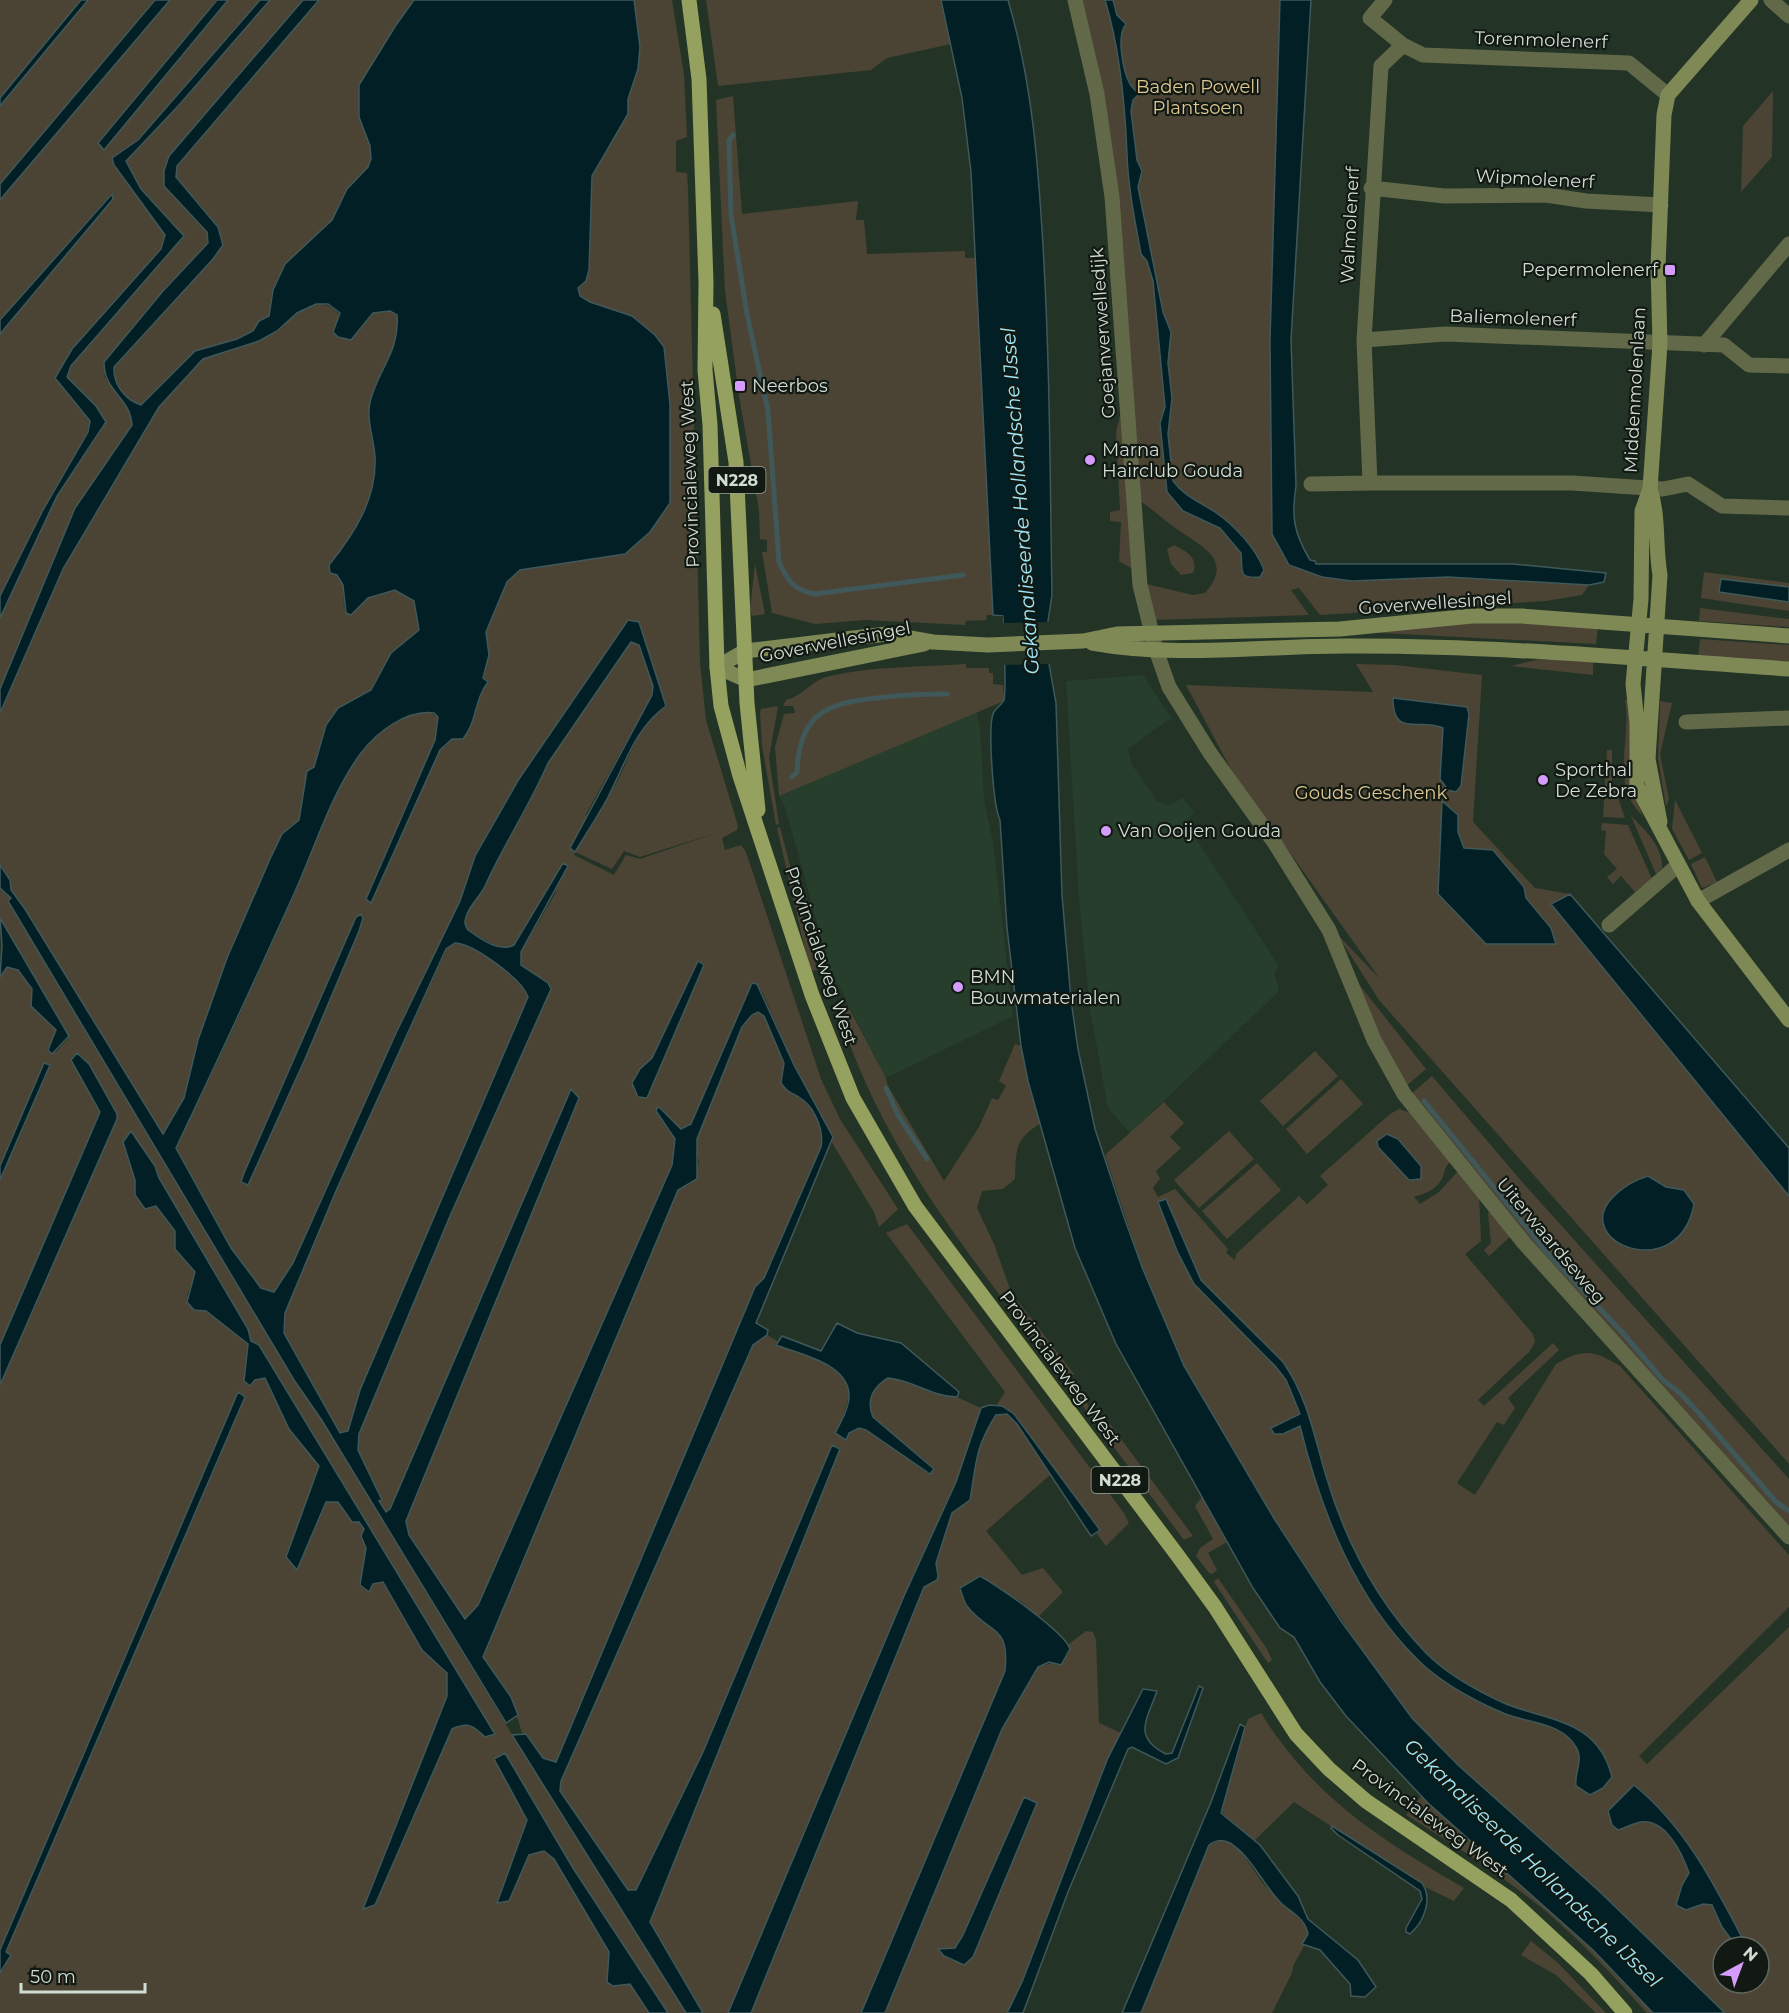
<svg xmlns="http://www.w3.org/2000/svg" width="1789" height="2013" font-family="Montserrat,sans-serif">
  <rect width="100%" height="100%" fill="#233426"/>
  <path fill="#263e2b" d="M1143,675l28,43 -43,31 3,14 26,38 12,4 14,-7 11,15 -9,9 94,144 -5,6 5,19 -149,142 -22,-25 -18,-99 -11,-110 -13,-218z
    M976,712l4,15 4,72 9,43 20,174 -127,62 -56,-109 -45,-162 -6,-11z"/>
  <path fill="#4b4434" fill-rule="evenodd" d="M0,0h81l-81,98z
    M88,0h67l-155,184v-78z
    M170,0h47l-119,143 6,6 124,-149h32l-122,140 -20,17 -4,8 51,70 -4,14 -89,100 -17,29 35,43 -2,11 -45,78 -43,86v-262l113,-135 -2,-5 -111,126v-120z
    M270,0h33l-134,156 -5,30 43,46 1,11 -45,48 -59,85 27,37 1,12 -57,83 -75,181v-71l57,-122 38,-56 1,-34 -29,-29 4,-11 113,-130 -43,-47 -15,-28 54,-57z
    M319,0h95l-18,25 -37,60v32l11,29 1,13 -3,8 -21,22 -15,31 -47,44 -12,26 -4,26 -10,5 -6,10 -16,8 -42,12 -54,54c-16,-6 -27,-21 -27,-38l99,-108 5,-32 -42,-50 1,-11z
    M634,0h38l12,75 3,62 -11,4v31l11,1 1,16 12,474 6,57 32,106 -1,4 -15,8 3,12 16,-5 5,7 75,227 19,40 58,90 -19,18 -5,-15 -43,-71 2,-4 -39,-72 -32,-74 -10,-8 -61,141 -10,6 -20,-21 14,30 -3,26 -194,440 -14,14 -56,-84 -2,-14 108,-267 -124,255 -4,3 -8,-11 3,-2 -23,-49 1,-16 91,-218 101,-227 -3,-6 -27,-18v-13l34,-58 8,-31 -49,82 -7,4 -11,-3 -28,-16c-3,-5 -4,-8 -2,-13 4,-13 14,-20 19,-31 20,-42 46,-81 63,-123l83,-121 8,3 14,41 -1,9 -67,121c7,-5 17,-10 22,-17 23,-34 24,-67 59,-93l-27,-84 -11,-2 -109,159 -44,77 -15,45 -64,132 -103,230 -19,29 -13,-4 -30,-40 -55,-100c41,-83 80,-168 118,-253 19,-44 39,-107 69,-144 15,-20 39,-36 65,-39l10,5 -3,23 -69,159 74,-149 33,-30 4,-20 11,-18 -5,-4 6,-23 -3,-23 21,-50 13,-12 105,-16 25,-22 18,-91 2,-37 -6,-57 -9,-12 -23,-19 -42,-14 -10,-6 -2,-8 8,-7 3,-11 3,-94 36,-62v-15l10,-30 2,-22zM719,832l-79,27 -14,-4 -12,20 -40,-20 1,-3 37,17 12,-18 16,6zM358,915l-114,270v-12z
    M706,0h235l10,44 -64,14 -16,12 -153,16z
    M1082,0h216l-20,488 25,80 49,13 95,-4 142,8 -7,10 -36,6 -226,14 -21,-27 -8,2 18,25 -154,5 -9,-36 47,11 12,-2c31,-35 -7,-48 -31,-66 -12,-8 -21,-18 -34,-26l-5,-60z
    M1773,91l-1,66 -31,35 2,-66z
    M733,96l9,118 116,-13 -2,19h8l3,34 98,-3v7h11l17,357h-6l-1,5 -20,1 -1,4 -100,-5 -50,4 -43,-11 -10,-61h5v-12l-7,-1 -1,-29 -20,-114 -14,-105 -9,-191z
    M317,304c23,1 25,17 34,36l23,-27 16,-2 7,4c3,37 -19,54 -27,87 -4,18 4,37 5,55 2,42 -21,77 -46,108l14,20 1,23 7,7 17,-17 27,-8 19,11 5,29 -28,23 -20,37 -25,14 -20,21 -27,95 -9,6 -92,214 -14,58 -21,37 -138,-226 -14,-19 -2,-10 -9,-15v-152l63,-144 96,-162 44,-48 56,-18 18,-10 20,-18z
    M1121,412l12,157 -14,-8 2,-39 -11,-1v-9l10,-2 -4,-78z
    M1174,545c12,6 25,13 19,28l-12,2 -10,-11 -4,-15z
    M755,564l10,50 -13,2 -2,-7z
    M1704,572l85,11v28l-88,-13z
    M1700,608l89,11v8l-90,-6z
    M1476,621l122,5 -2,18 -215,-11v-3z
    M1700,639l89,6v19l-91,-5z
    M1539,659l54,3v13l-82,-9z
    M966,664v4h23v5h4v11l10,1 1,16 -225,95 -4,-49 9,-33 11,-1 -2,-7h-10l3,-6c17,-4 27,-21 44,-24 44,-10 91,-9 136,-12z
    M1356,664l39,1 87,10 -9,147 62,66 35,6 -18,10 237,292v268l-410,-464 -42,-66 43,45 -147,-206 -47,-88 187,7z
    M1625,700h6l2,91 10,25c-34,-31 -11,-77 -18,-116z
    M1660,701l12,2 -12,51 9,45 -3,8 -8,-49z
    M778,706l-9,52 10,66 -3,1 -14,-79 -2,-34 1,-3z
    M1607,750h5v30l13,38 -22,-1z
    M1675,800l27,53 -13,7 -17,-31z
    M1631,816c14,14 32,30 31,52l-6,6z
    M1602,823l26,2 24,54 -17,13 -14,-16 -8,8 -6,-7 10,-8 -13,-15 2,-23 -5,-1z
    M780,827l37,143 -7,1 -33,-143z
    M1705,857l12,25 -15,6 -11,-24z
    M0,888l11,10 -3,4 286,478 27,39 193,319 172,275h-18l-95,-145 -68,-114 -11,5 33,61 -30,82 12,-1 20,-46 15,-4 10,8 55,93 -2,30 6,4 17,-2 19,29h-649v-40l5,-5 1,-16 239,-555 -7,-5 -238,558v-565l117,-266 -28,-54 -12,-12 -5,7 28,51 -100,234v-165l50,-115 -6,-2 -44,103v-189l7,-10 11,3 14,19v17l25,24 -9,20 8,2 12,-13 -5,-14 -63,-107zM131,1132l24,34 4,12 89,151 3,12 8,5 235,388 -9,3c-12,-12 -16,-15 -33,-8l-77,176 -11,3 83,-212v-23l-25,-23 -39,-68 -23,3 6,-37 -5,-12 3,-7 -5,-7h-7l-14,-20 -11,-1 -29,68 -12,-12 33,-91 -30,-37 -24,-52 -10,3 -9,-28 2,-8 -42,-33 -12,-1 -7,-15 9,-23 -20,-23 -1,-18 -19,-26 -11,4 -10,-14v-15l-12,-38z
    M455,943c19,1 67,36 73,54l-168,393 -12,41 -8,2 -56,-100 1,-20 51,-122 111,-242z
    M1354,978l72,91 -21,18 -12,-15z
    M848,1006l38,72 2,8 56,95 35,-54 13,-29 6,2 8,-14 -7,-5 16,-37 6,2 20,77c-27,17 -25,27 -26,56l-12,10 -21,2 -5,17 17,36 17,48 -9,6c-67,-88 -132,-181 -164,-289z
    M758,1012l6,4 20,47 -3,20c8,12 12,9 22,17 13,10 21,32 18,47l-57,131 -9,9 -199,475c-15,1 -22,-17 -30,-27l-4,-2 -11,-36 -29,-40 196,-467 16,-8 5,-20 -3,-12 1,-11c10,-26 38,-118 61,-127z
    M1315,1051l23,25 -55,50 -23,-25z
    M1432,1076l91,107 266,296v52l-246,-274 -132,-163z
    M1341,1079l22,25 -56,50 -21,-25z
    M1164,1102l20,21 -14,14 11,11 -25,23 4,8 -7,9 5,9 17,-8 53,60 -2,4 9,7 1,-6 63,-58 8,8 21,-19 -8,-9 70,-62 9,-5 16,5 37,46c-10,9 -6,14 -12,22 -6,9 -17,12 -26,15l6,7 19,-12 20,-22 20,24 2,47 -16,13 68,80 2,8 -5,9 -52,49 6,6 69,-63 6,7 -51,48 7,10 -11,17 -7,-3 -40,61 18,12 81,-131c27,-16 38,-14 64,2l169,189v52l-150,149 8,8 142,-137v386h-64l-267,-248 -46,-47 -27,-34 -110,-164 -91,-154 -42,-99 -37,-112zM1723,1947h36v36h-36z
    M1229,1131l25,28 -55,49 -25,-28z
    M1257,1163l24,27 -54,49 -25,-28z
    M1491,1209l21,26 -23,21 -5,-6 7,-7 -3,-30z
    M907,1224l217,289 5,10 -23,23 -9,-12 3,-4 -86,-116 -18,-8 9,-14 -119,-159z
    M1017,1300l57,74 -10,6 -55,-71z
    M767,1335l10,6 -1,4 50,18 19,16 4,16 -6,22 3,23 3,-7 10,-5 7,2 63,44 5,-5 -61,-52c-7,-17 -1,-29 15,-39l7,1 55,18h7l24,11 -25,74 -52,114 -176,417h-25l-53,-91 190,-473 -8,-4 -129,307 -67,138 -8,1 -68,-100 1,-10 192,-436z
    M1078,1382l13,30 10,14 9,-2 83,112 -9,4 -114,-151z
    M1001,1413c17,2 40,47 49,62l-64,56 36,44 21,-7 20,24 -25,25 -15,-14 -31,-20 -12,34c23,18 28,25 25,54l-144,342h-110l173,-426 12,-7v-17l16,-50 19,-20c-1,-19 10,-72 30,-80z
    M1202,1497l25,45 -19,11 9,17 -5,4 -3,-1 -13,-17 4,-8 13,-9 -18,-33z
    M1218,1578l49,71 5,11 -4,3 -54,-81z
    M1086,1631l7,1 3,8 3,83 22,10 -24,53 -75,196 -15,31h-122l117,-284 36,-62 18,-5 12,-7 1,-11z
    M1261,1713c53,85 119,126 203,175l-10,13 -29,-14 -131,-85 -39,38c-10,-9 -35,-22 -34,-34l24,-79 3,-8z
    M1421,1796l172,154 60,63h-6c-37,-41 -75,-82 -119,-116 -39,-30 -80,-56 -122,-82z
    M1221,1840l7,2 11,7 25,36 43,42 1,7 -6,10 2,2 -11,20 -1,7 -20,40h-131l68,-168z
    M1531,1941l27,22 48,50h-10l-40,-38 -35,-20z"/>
  <path fill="#021f25" stroke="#405859" stroke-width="1.5" fill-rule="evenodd" d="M81,0h7l-88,106v-8z
    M155,0h15l-170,200v-16z
    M217,0h11l-124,150 -6,-7z
    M260,0h10l-90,104 -54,57 15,28 43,47 -113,130 -4,11 29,29 10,16 -49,74 -57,122v-22l43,-86 45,-78 2,-11 -35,-43 17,-29 89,-100 4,-14 -51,-70 -2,-7 26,-18z
    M303,0h16l-142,166 -1,11 42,50 5,18 -10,14 -99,108c-1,17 11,33 27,38l54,-54 42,-12 16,-8 6,-10 10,-5 4,-26 12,-26 47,-44 15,-31 21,-22 3,-8 -1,-13 -11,-29v-32l37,-60 18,-25h220l6,47 -2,22 -10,30v15l-36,62 -3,94 -3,11 -8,7 2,8 10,6 42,14 23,19 9,12 6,57v99l-20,29 -25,22 -105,16 -13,12 -21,50 3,23 -6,23 5,4c-14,18 -11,40 -25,57h-11l-12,11 -69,153 -5,-4 69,-159 3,-23 -4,-4c-27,-4 -57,19 -73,40 -31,42 -46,95 -68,143 -38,84 -77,168 -117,252l55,100 30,40 13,4 19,-29 103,-230 64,-132 15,-45 44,-77 109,-159 11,2 27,84c-32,23 -41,59 -59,93 -10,18 -21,35 -32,53l-5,-4 82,-153 1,-9 -14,-41 -8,-3 -83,121c-18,42 -44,81 -63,123 -5,11 -15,18 -19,31 -2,5 -1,8 2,13 13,9 31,23 46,15l49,-82 5,3 -47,86v13l27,18 3,6 -101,227 -91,218 -1,16 24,50 -3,1 7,11 4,-3 181,-420 8,9 -173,423 3,14 56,84 13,-14 194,-440 3,-26 -19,-28 2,-4 3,2 20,20 10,-5 61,-141 5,1 37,81 39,72 -77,186 12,7 -1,5 -14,10 -192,436 -1,10 68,99h8l67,-138 129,-307 8,4 -190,473 53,91h-17l-174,-278 14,-1 17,24 13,4 199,-475 9,-9 57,-131c3,-15 -5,-37 -18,-47 -10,-8 -14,-5 -22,-17l3,-20 -20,-47 -6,-4 -6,3 -10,12 -45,112v40l-19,11 -195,467 28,40 7,18 -12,8 -185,-304 -27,-39 -286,-479 3,-3 -11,-10v-23l10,15 1,10 14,19 138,225 21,-36 14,-58 29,-82 43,-99 12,-25 17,-14 8,-49 7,-4 12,-42 12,-17 33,-18 20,-37 28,-23 -5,-29 -19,-11 -27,8 -17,17 -5,-2 -3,-28 -6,-10 -7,-2 -1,-8c25,-31 48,-66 46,-108 -1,-18 -9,-37 -5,-55 8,-33 30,-50 27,-87l-7,-4 -17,2 -22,27 -13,-3 -5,-5 7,-19 -12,-9h-12l-19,9 -20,18 -18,10 -56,18 -44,48 -96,162 -63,144v-24l75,-181 57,-83c-2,-29 -28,-32 -28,-63l59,-71 45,-48 -1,-11 -43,-46v-15l5,-15zM455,943c19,1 67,36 73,54l-168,393 -12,41 -8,2 -56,-100 1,-20 51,-122 110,-242z
    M941,0h67c24,81 30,162 35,246 7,116 7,233 9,349l-4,26 1,43 7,39 6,192 9,105 7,49 17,80 28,85 19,53 42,99 91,154 66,101 71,97 46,47 141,126 126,122h-72l-60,-63 -165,-147 -82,-87 -26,-34 -26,-45 -14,-9 -27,-40 -137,-244 -41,-96 -47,-167 -7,-35 -14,-118 -7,-108c-7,-14 -12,-91 -7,-106 2,-6 9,-9 11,-14 3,-12 -1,-68 -1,-84l-10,-1 -22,-443 -9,-74z
    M1105,0h8l4,15 9,9c-10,12 -3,47 4,60 2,4 6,7 9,10l-6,6 -2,11 6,49 5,11 -4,16 25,125 8,20 -3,31 4,35 -4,36 5,47c11,15 27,21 42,31 19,13 41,36 49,58l-4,7c-23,2 -17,-6 -19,-24l-21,-25 -37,-17 -16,-19 -7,-69 5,-16 -12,-126 -6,-20 -6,-7c-6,-33 -13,-67 -14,-100 -2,-52 -7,-105 -22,-154z
    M1280,0h31l-20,340 5,146c-5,31 -2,47 14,74l5,1 1,3h197l93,9 -2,9 -15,3 -141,-8 -96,4 -30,-4 -33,-12 -17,-31 -2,-193z
    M112,194l1,5 -113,135v-14z
    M1721,579l68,8v15l-70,-10z
    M1393,698l74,9 2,7 -8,72 -5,6 -8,-2 -8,-11 3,-51c-23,-11 -50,11 -50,-30z
    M1442,801l16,14v17l6,16 29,2 31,37 2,11 25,30 5,16h-70l-48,-50z
    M1570,894l219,254v48l-238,-292z
    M361,914l2,4 -4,13 -54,128 -57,126 -7,-3 3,-9 112,-256z
    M0,918l69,118 -17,18 -4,-4 8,-20 -25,-24 1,-17 -14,-19 -11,-3 -7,10 2,-32z
    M698,961l6,4 -57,133 -9,-1 -6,-14 8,-14 12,-11z
    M77,1053l12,11 28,50v5l-117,266v-40l100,-233 -29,-52z
    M44,1063l6,2 -50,115v-14z
    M131,1131l24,35 4,12 89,151 3,12 8,4 236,389 -10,3c-12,-12 -17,-15 -33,-8l-77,176 -12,4 84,-213v-23l-25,-23 -39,-68 -10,2 -4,8 -9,-7 6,-37 -5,-12 3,-7 -5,-7h-7l-14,-20h-12l-29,68 -11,-13 33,-91 -30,-37 -24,-51 -10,2 -5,6 -6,-5 4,-37 -42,-33 -12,-1 -7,-8 8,-30 -20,-23v-18l-19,-25 -11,3 -10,-14v-15l-12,-38z
    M1387,1134l11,5 23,27v13l-12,1 -31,-33 -1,-6z
    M1648,1176l18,11 18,3 10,14c-15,82 -125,38 -81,-7 10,-10 21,-17 35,-21z
    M1166,1199l35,81 82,82c25,36 31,74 43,114 20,68 51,126 100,177 23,23 51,38 80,51 46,18 92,16 106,73l-9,11 -13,7 -14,-9c-2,-14 8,-26 0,-39 -14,-25 -50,-24 -73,-34 -30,-13 -62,-30 -85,-53 -64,-63 -97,-149 -118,-234l-17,8h-9l-3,-6 29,-14 -14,-34 -10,-13 -82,-83 -17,-33 -19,-49z
    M837,1323l20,10 44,10 58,49 -2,5c-25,0 -44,-17 -69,-19 -16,10 -22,22 -15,39l61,52 -4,5 -64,-44 -7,-2 -10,5 -3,7 -11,-7c6,-11 15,-27 14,-39 -2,-31 -50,-40 -73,-49l6,-9 39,15z
    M238,1392l7,5 -239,555 5,3 -11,18v-23z
    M989,1405l13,1 12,8 86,116 -9,6 -74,-112 -10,-10 -11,1c-21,32 -20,50 -26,85l-18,13 -16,50 2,13 -1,4 -13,7 -173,426h-23l176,-417 52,-114 25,-74z
    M980,1576c18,10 85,56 90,73l-9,16 -12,-3 -11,5 -36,62 -117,284h-24l144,-342c5,-48 -16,-36 -38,-65 -3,-4 -5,-12 -7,-18z
    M1199,1686l4,2 -25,70 -12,6 -34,-17 -4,2 -60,143 -45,121h-16l15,-31 85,-222 36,-71 14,2c-10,29 -25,46 9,63l6,-1z
    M1240,1724l5,3 -24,86 39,32 38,51 10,23 50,41 18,27 -11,10 -14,-1 -1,-12 -30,-34 -18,-6 6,-10c-3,-16 -16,-21 -27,-31 -18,-18 -29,-46 -51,-60 -7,-4 -15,-3 -21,2l-68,168h-19l89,-211z
    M505,1753l68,115 95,145h-19l-19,-29 -17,2 -6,-4 2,-30 -55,-93 -10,-8 -15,4 -20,46 -12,2 30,-83 -33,-61z
    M1634,1785c53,43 82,103 113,162h-10l-15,-20 -10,-22 -9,-1 -17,6 -10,-5 6,-20 7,-12c-7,-20 -23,-54 -48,-51 -7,1 -16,6 -23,8l-6,-5 -4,-14z
    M1024,1797l13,6 -64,154 -9,8 -20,-9 -6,-7 17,-1 8,-13z
    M1332,1826l90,57c11,16 2,39 -12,51l-4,-2v-4l16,-29 -2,-8 -82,-56 -7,-7z"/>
  <path fill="#233426" d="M990,616h13v7l48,-1 1,42 -52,1v-46z"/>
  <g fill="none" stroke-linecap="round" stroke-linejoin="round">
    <path stroke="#405859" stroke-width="5" d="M733,135l-4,5 2,75 16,99 21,97 11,151c8,18 15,28 35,32l149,-19
      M792,777l5,-5c2,-57 28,-69 80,-74 23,-3 46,-4 70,-4
      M886,1088l12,27 29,44
      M1424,1101l124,153 73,77 42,49 17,13 18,19 78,90 13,9"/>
    <path stroke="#626949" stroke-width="15" d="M1075,0l22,94 15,103 28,388 16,65 13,37 41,66 64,89 55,88 45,110 30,54 120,149 265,294
      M1385,0l-15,18 33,27 -22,21 -17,274 6,143h202l91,6 25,-5 34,22 67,2
      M1771,0l18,16
      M1403,45l20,10 206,8 39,32
      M1371,188l73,8 102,-1 40,6 75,4
      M1364,340l81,-6 279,11 25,20 40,1
      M1704,345l85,-101
      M1311,484l59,-1
      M1686,722l103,-4
      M1698,901l91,-51
      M1609,925l68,-59"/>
    <path stroke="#7f8956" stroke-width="15" d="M1751,0l-83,95 -4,20 -6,152 2,77 -10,145 -8,22 -1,88 -8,85 4,39v63l61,115 91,119
      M1650,489c9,27 5,57 10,86l-12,184 12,63
      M1092,643c82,15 169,3 253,3 148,-1 296,13 444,23
      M717,667l28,-16 142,-17 46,8 55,3 95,-4 34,-7 223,-5 132,-13h50l267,20
      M717,667l29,13 178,-36"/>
    <path stroke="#94a15f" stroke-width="15" d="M689,0l10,79 7,203 -1,88 5,55 7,242 4,39 19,70 72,219 41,103 62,108 263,350 37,51 81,127 33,35 37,32 145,99 80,74 34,39
      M713,314l23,148 11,241 11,107"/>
  </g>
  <g fill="#d49cfc" stroke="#121913" stroke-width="2">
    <rect x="1664" y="264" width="12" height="12" rx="3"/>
    <rect x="734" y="380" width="12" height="12" rx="3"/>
    <circle cx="1090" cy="460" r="6"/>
    <circle cx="1543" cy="780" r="6"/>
    <circle cx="1106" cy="831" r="6"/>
    <circle cx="958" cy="987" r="6"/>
  </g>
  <g text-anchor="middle" stroke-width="4.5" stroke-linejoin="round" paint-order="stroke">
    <g fill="#121913" stroke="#98a299" stroke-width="1.5">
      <rect x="708.5" y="467" width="57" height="26" rx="4.5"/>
      <rect x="1091.5" y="1467" width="57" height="26" rx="4.5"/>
    </g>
    <g font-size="16" font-weight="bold" fill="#d1dcd3">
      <text x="737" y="486">N228</text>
      <text x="1120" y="1486">N228</text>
    </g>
    <g font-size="18" fill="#d1dcd3" stroke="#121913">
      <text transform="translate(1541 40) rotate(2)" y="6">Torenmolenerf</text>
      <text transform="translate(1535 179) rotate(3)" y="6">Wipmolenerf</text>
      <text transform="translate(1350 225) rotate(-87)" y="6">Walmolenerf</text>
      <text transform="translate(1513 318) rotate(2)" y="6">Baliemolenerf</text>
      <text transform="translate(1103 333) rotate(-94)" y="6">Goejanverwelledijk</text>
      <text transform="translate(1635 390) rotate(-87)" y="6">Middenmolenlaan</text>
      <text transform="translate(690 474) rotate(-92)" y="6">Provincialeweg West</text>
      <text transform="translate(1435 603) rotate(-4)" y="6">Goverwellesingel</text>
      <text transform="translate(835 642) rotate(-11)" y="6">Goverwellesingel</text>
      <text transform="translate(821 956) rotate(71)" y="6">Provincialeweg West</text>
      <text transform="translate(1551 1241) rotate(50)" y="6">Uiterwaardseweg</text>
      <text transform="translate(1060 1368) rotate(53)" y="6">Provincialeweg West</text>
      <text transform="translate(1430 1818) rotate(36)" y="6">Provincialeweg West</text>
    </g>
    <g font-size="18" fill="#e0c791" stroke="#121913">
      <text x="1198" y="93">Baden Powell<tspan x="1198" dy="21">Plantsoen</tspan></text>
      <text x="1371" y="799">Gouds Geschenk</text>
    </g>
    <g font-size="18" fill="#d1dcd3" stroke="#121913" text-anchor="start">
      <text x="1658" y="276" text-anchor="end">Pepermolenerf</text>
      <text x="752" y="392">Neerbos</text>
      <text x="1102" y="456">Marna<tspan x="1102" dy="21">Hairclub Gouda</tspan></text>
      <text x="1555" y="776">Sporthal<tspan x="1555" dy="21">De Zebra</tspan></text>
      <text x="1118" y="837">Van Ooijen Gouda</text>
      <text x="970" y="983">BMN<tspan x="970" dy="21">Bouwmaterialen</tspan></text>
    </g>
    <g font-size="20" font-style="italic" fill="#9ee7f8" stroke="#121913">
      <text transform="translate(1020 501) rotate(-94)" y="7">Gekanaliseerde Hollandsche IJssel</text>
      <text transform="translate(1533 1863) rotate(44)" y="7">Gekanaliseerde Hollandsche IJssel</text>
    </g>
  </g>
  <g transform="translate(1741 1965) rotate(41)"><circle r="28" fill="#121913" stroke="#5e6760" stroke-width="1.5"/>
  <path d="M0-4.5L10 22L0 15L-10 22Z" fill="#d49cfc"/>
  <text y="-9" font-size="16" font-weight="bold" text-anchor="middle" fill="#d1dcd3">N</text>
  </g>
  <path d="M21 1983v9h124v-9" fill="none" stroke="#d1dcd3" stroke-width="3"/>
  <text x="30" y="1983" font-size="18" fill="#d1dcd3" stroke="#121913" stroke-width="4.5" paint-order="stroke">50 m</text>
</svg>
